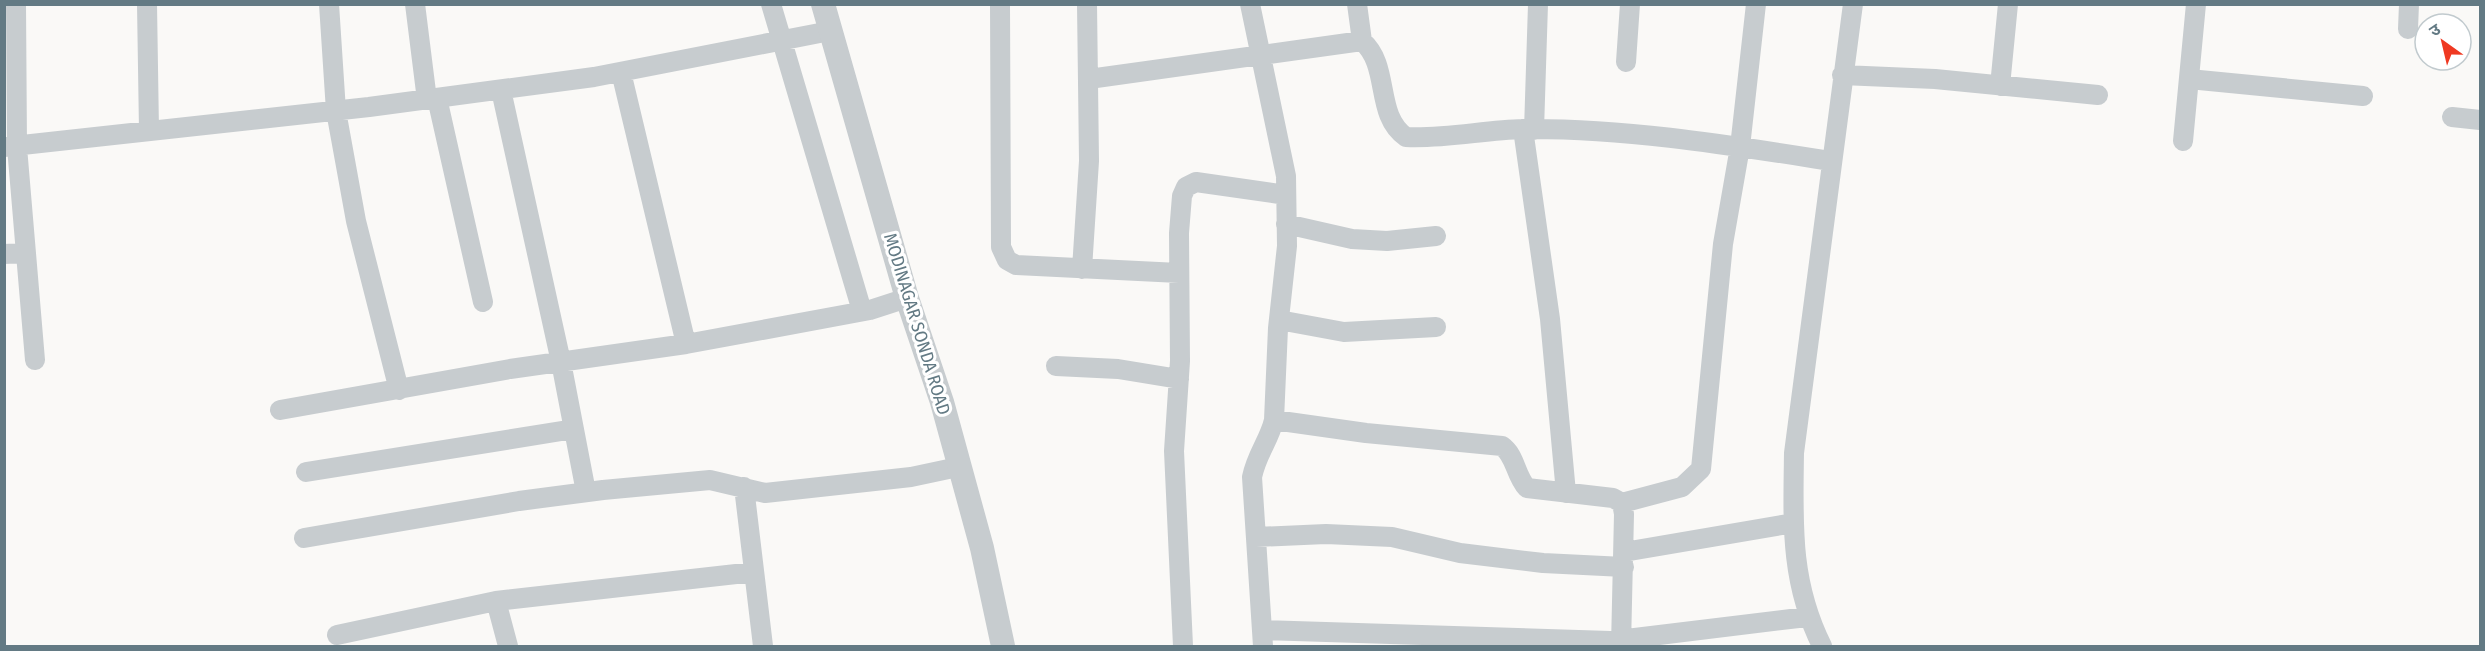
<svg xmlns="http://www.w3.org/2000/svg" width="2485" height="651" font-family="'Fira Sans Condensed','Noto Sans Devanagari',sans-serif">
  <rect width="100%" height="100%" fill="#faf9f7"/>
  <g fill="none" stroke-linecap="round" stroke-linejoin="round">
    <path stroke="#c7cccf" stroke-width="20" d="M16,4l1,143 18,213
      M147,4l2,127
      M329,4l7,107 20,110 43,169
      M415,4l12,96
      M771,4l91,307
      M1000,4l1,243 6,13 9,5 163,8
      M1250,4l36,172 1,70 -9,82 -4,92c-5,21 -17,33 -22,57l11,169
      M1357,4l5,37
      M2408,29l1,-25
      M1626,62l4,-58
      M621,72l65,272
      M1842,75l93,4 163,16
      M1089,79l273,-38c29,25 12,74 44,96 39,2 78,-7 117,-8 104,-1 206,16 308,32
      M2189,79l174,17
      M2000,86l8,-82
      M501,90l60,272 25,130
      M437,98l46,204
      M2452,117l28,3
      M1523,129l27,190 16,174
      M1534,130l4,-126
      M2183,141l13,-137
      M4,147l365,-40 225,-30 236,-46
      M1286,224l66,15 35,2 49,-5
      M4,254l22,-1
      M1082,269l7,-108 -2,-157
      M1279,320l65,12 92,-5
      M1056,366l62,3 61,10
      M280,410l230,-41 176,-25 184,-34 37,-12
      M1274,420l92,13 136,13c14,10 13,29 25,42l86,10 9,5 2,11 -3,132
      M306,472l268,-43
      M744,487l19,159
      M1622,503l60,-16 19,-18 22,-225 17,-97 16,-143
      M1256,537l70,-3 66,3 68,16 83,10 81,4
      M304,538l215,-37 84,-11 107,-10 55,13 146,-16 47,-10
      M1624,552l170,-29
      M496,601l12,45
      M1262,630l348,11 197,-24
      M337,635l159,-34 258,-29
      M1183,646l-9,-195 6,-90 -1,-128 3,-37 4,-9 10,-5 90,13
      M1822,646c-32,-64 -29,-122 -28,-193l59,-449"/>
    <path stroke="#c7cccf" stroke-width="24" d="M823,4l84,294 35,104 40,146 21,98"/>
  </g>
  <g text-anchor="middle" stroke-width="6" stroke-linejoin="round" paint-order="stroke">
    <g font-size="18" fill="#637a84" stroke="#fff">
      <text transform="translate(917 324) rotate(73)" y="6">MODINAGAR SONDA ROAD</text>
    </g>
  </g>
  <rect width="2485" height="651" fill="none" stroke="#637a84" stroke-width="12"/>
  <g transform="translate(2443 42) rotate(326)"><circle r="28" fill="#ffffff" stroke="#c1cace" stroke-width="1.5"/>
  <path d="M0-4.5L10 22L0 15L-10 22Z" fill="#ef3922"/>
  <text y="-9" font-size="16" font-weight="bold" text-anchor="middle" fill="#637a84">उ</text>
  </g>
</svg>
